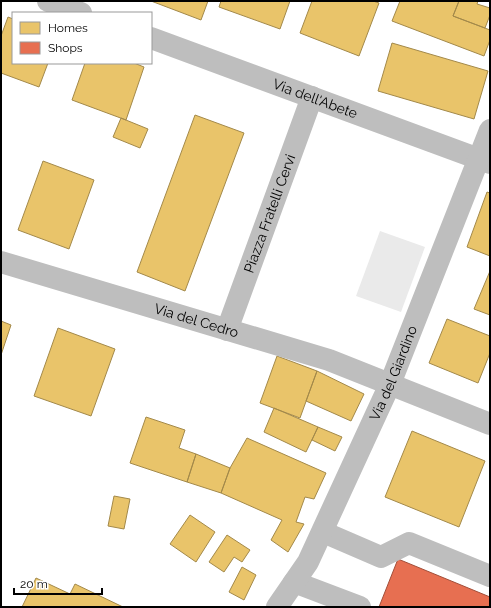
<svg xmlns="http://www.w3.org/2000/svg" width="491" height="608" font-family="Raleway,sans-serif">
  <rect width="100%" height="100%" fill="#fff"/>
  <path fill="#eaeaea" d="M380,231l45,16 -24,65 -45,-16z"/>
  <path fill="#e9c46a" stroke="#a3894a" d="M151,1h57l-7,19z
    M221,1h69l-10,28 -61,-22z
    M312,1h61l6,2 -20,53 -59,-23z
    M400,1h59l-6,15 37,14v10l-6,16 -92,-35z
    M459,1h19l-1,3 13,4v7l-5,13 -32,-12z
    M8,17l5,2v44h35l-9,24 -38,-14v-37z
    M392,43l96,28 -14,48 -96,-28z
    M85,63h49l10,4 -18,53 -54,-20z
    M195,115l49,18 -59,158 -48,-19z
    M121,118l27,11 -8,19 -27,-11z
    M43,161l51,19 -25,69 -51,-19z
    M487,192l3,1v63l-23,-9z
    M490,271v44l-16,-6z
    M447,319l43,17v17l-12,30 -49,-20z
    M1,321l10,4 -10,30z
    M58,328l57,21 -24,67 -57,-20z
    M277,356l40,15 -17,47 -40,-15z
    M317,371l47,23 -13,27 -45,-20z
    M274,408l44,19 -12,25 -42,-20z
    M146,417l39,13 -6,18 17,6 -9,28 -57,-19z
    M318,427l24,10 -7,14 -23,-11z
    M412,431l73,30 -26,66 -74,-30z
    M247,438l79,35 -12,26 -9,-2 -9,25 8,2 -16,28 -17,-12 11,-20 -61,-27 9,-25z
    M196,454l34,14 -9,25 -34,-11z
    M114,496l16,3 -6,30 -16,-3z
    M190,515l25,17 -19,30 -26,-18z
    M227,535l23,15 -8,12 -8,-5 -10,15 -15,-10z
    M242,567l14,8 -12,25 -15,-8z
    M36,578l34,16 5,-10 48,23h-101z"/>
  <path fill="#e76f51" stroke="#a24e39" d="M398,559l92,38v10h-111z"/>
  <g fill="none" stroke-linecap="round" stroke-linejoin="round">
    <g stroke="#bebebe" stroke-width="22">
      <path d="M48,1l33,12"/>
      <path id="s1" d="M151,38l339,125"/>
      <path id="s2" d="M1,262l328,98 161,64"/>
      <path id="s3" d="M227,330l85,-233"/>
      <path d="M323,532l58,25 28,-14 81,33"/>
      <path d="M294,582l66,25"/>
      <path id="s4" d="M277,607l31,-45 82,-178 100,-254"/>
    </g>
  </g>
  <g text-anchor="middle" stroke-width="4" stroke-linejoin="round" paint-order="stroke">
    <g font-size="14" fill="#000" stroke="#fff">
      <text dy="5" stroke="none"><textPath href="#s1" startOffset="175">Via dell'Abete</textPath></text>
      <text dy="5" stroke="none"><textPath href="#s3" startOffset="124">Piazza Fratelli Cervi</textPath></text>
      <text dy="5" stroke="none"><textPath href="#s2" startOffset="204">Via del Cedro</textPath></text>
      <text dy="5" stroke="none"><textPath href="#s4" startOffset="262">Via del Giardino</textPath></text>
    </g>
  </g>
  <rect width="491" height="608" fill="none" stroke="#000000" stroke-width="4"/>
  <rect x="12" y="12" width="140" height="52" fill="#ffffff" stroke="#999999"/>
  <rect x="20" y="22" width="20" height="12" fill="#e9c46a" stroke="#999999"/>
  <text x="48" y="32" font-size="12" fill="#000000">Homes</text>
  <rect x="20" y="42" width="20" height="12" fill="#e76f51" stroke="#999999"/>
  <text x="48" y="52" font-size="12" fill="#000000">Shops</text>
  <path d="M14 588v6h88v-6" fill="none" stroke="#000000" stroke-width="2"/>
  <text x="20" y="588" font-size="12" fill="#000000" stroke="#ffffff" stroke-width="3" paint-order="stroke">20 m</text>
</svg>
